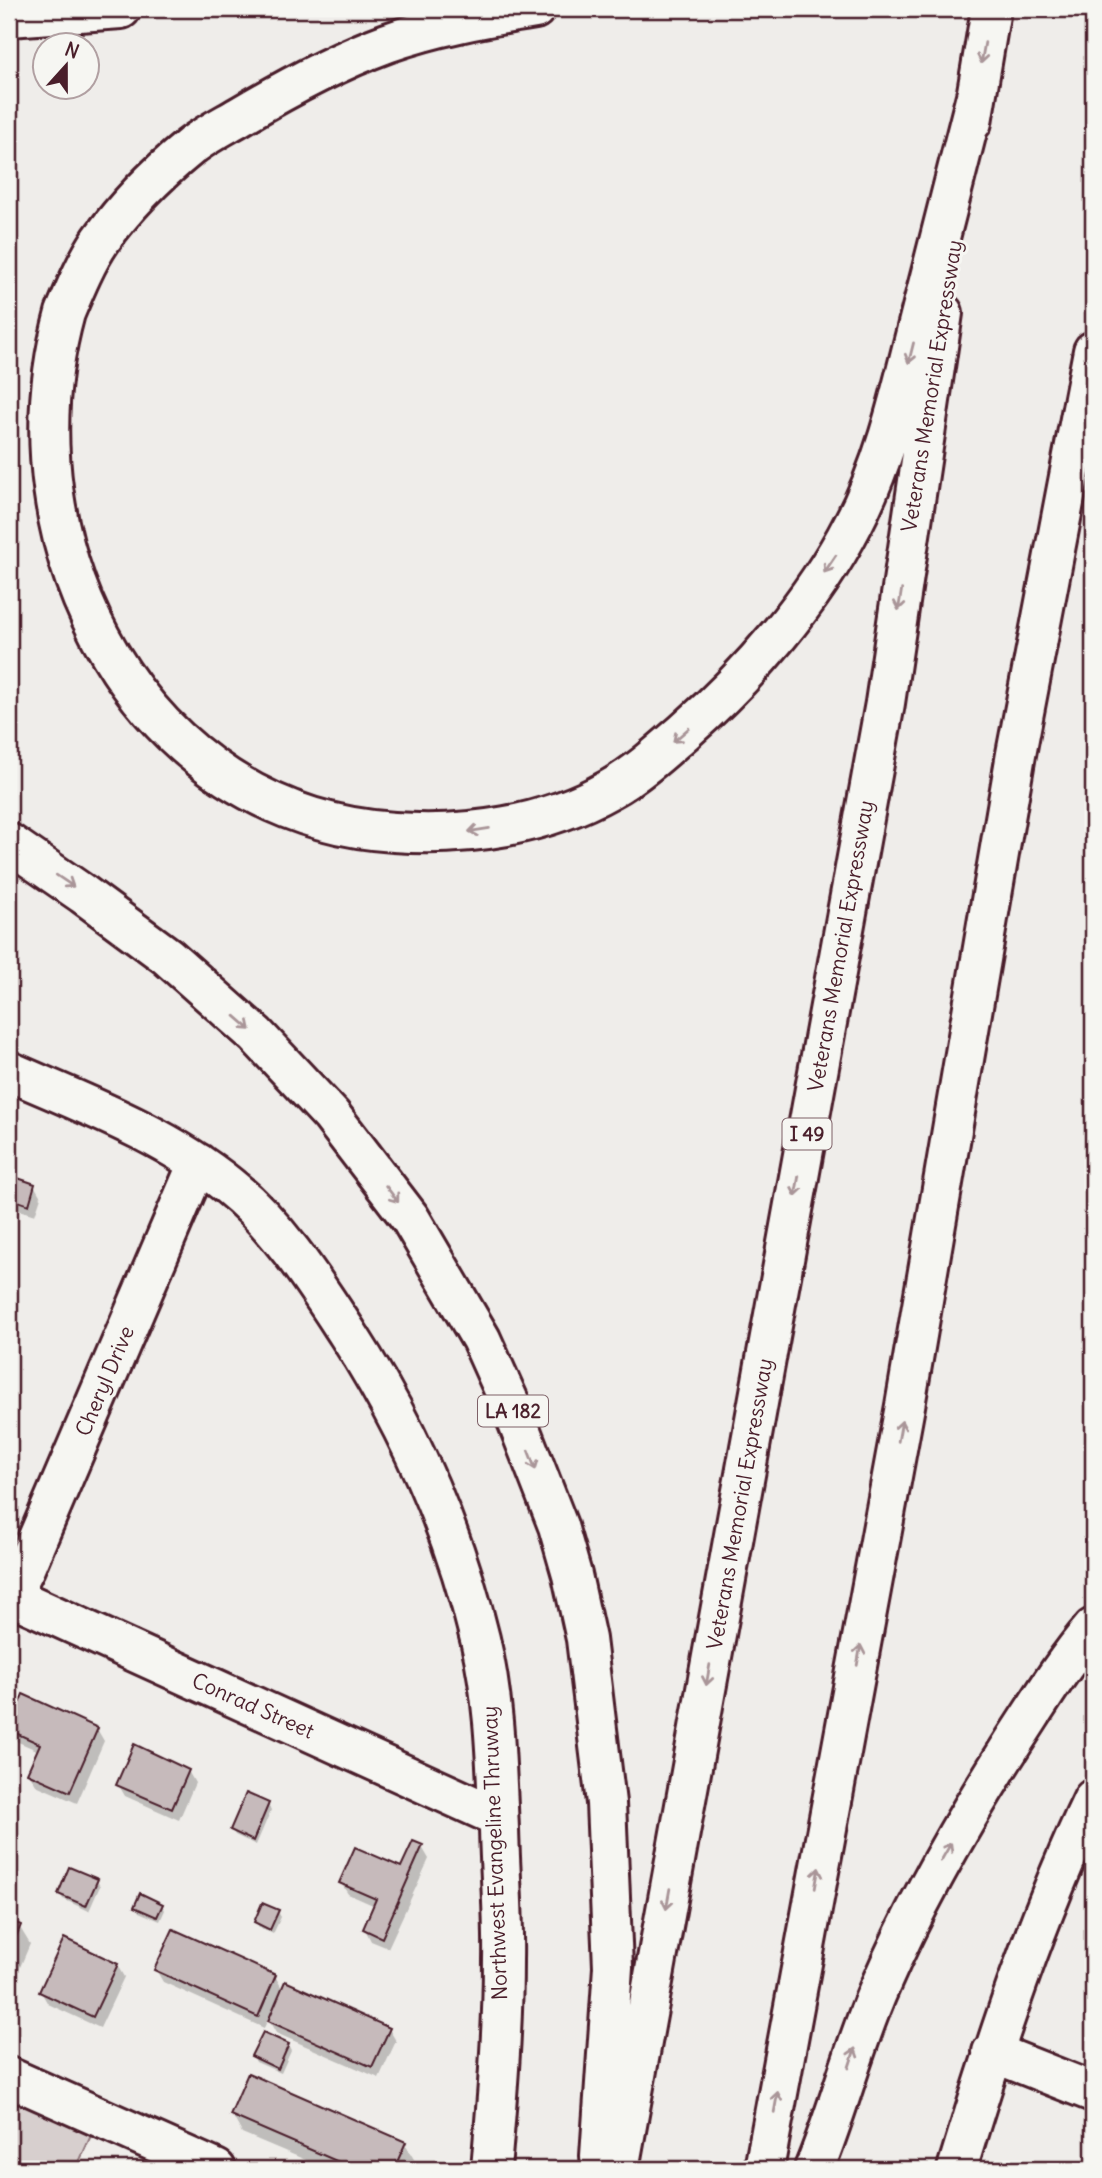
<svg xmlns="http://www.w3.org/2000/svg" width="1102" height="2178" font-family="Delius,sans-serif">
  <rect width="100%" height="100%" fill="#efedea"/>
  <filter id="ink" filterUnits="userSpaceOnUse"><feTurbulence type="fractalNoise" baseFrequency=".0143" numOctaves="2"/><feDisplacementMap in="SourceGraphic" scale="14" xChannelSelector="R" yChannelSelector="G"/><feConvolveMatrix kernelMatrix="1 2 1 2 8 2 1 2 1" color-interpolation-filters="sRGB"/></filter>
  <g filter="url(#ink)">
    <path fill="#d7cfce" stroke="#90777c" stroke-width="2" d="M9,2092l84,39 -17,38h-67z"/>
    <path fill="#0003" d="M9,1177l25,8 7,12 -6,18 -26,-8z
      M10,1729h87l7,12 -27,62 -41,-18 -7,-12 10,-22 -23,-10z
      M188,1771l7,12 -16,37 -54,-24 -7,-12z
      M268,1804l3,6 -15,35 -21,-10 -3,-5z
      M422,1847l7,12 -41,89 -17,-7 -6,-12 10,-23 -27,-12 -7,-11 61,-14z
      M70,1869l27,12 3,5 -11,25 -26,-12 -3,-5z
      M162,1905l3,5 -5,11 -21,-9 -3,-5z
      M278,1912l3,5 -8,17 -14,-7 -3,-5z
      M9,1918l10,8 11,18 -21,49z
      M117,1965l7,12 -24,51 -52,-24 -7,-12z
      M156,1970l119,6 8,14 106,39 7,12 -17,37 -103,-45 -8,-14 -4,9 -101,-46z
      M288,2046l3,5 -10,22 -25,-11 -3,-6z
      M232,2115l173,29 10,17 -4,8h-84l-85,-36z"/>
    <path fill="#c6babb" stroke="#4a1f2b" stroke-width="2" d="M9,1175l26,9 -6,21 -20,-7z
      M23,1694l75,34 -28,64 -43,-19 13,-29 -31,-14z
      M134,1744l55,26 -17,39 -56,-24z
      M246,1793l23,10 -16,38 -23,-11z
      M413,1841l10,4 -41,93 -19,-9 13,-30 -37,-16 16,-36 46,20z
      M69,1867l29,12 -12,27 -28,-12z
      M140,1893l23,11 -6,13 -23,-10z
      M262,1903l17,7 -9,20 -16,-8z
      M9,1920l12,5 -12,28z
      M173,1929l103,46 -18,42 -104,-47z
      M64,1938l54,26 -25,53 -54,-25z
      M285,1981l105,47 -18,39 -104,-46z
      M263,2032l26,12 -11,25 -27,-13z
      M248,2073l158,69 -12,27h-39l-125,-54z"/>
    <g fill="none" stroke-linecap="round" stroke-linejoin="round">
      <defs>
        <path id="minor" d="M9,1071c75,33 156,63 220,115 49,39 85,96 119,148 60,93 106,197 132,305 15,62 16,127 19,190 1,43 5,87 4,131 0,70 -6,140 -12,209
          M9,1595l489,222
          M9,1599l16,-31 173,-405
          M992,2052l101,40
          M9,2077l207,92
          M957,2169c38,-125 79,-251 136,-370"/>
        <path id="highway" d="M535,9c-50,8 -101,17 -148,34 -52,19 -100,45 -147,73 -17,10 -35,19 -50,31 -33,27 -64,58 -89,93 -15,22 -26,49 -36,73 -65,236 77,503 329,519 73,5 151,-6 216,-43 27,-15 50,-36 74,-57 65,-57 129,-130 169,-208 33,-63 48,-132 65,-200 19,-76 38,-152 58,-228
          M9,17l112,-8
          M972,122l19,-113
          M9,843l74,51 84,62 89,79 75,80 79,103 71,121 31,69 46,118 14,49 14,64 20,164 7,164 -13,189
          M619,2169l266,-1466 58,-390
          M764,2169l141,-763 111,-652 77,-403
          M814,2169c25,-60 40,-125 67,-185 37,-85 83,-165 133,-243 25,-38 49,-78 79,-113"/>
      </defs>
      <use href="#minor" stroke="#4a1f2b" stroke-width="44"/>
      <use href="#highway" stroke="#4a1f2b" stroke-width="44"/>
      <use href="#minor" stroke="#f6f6f2" stroke-width="38"/>
      <use href="#highway" stroke="#f6f6f2" stroke-width="38"/>
    </g>
    <defs><path id="oneway-shaft" d="M-6 0H5M1.5-3L5.5 0L1.5 3" fill="none" stroke-width="1.6" stroke-linecap="round" stroke-linejoin="round" transform="scale(1.75)"/></defs>
    <g stroke="#a99598">
      <use href="#oneway-shaft" transform="translate(983 53) rotate(100)"/>
      <use href="#oneway-shaft" transform="translate(911 353) rotate(104)"/>
      <use href="#oneway-shaft" transform="translate(830 564) rotate(124)"/>
      <use href="#oneway-shaft" transform="translate(900 600) rotate(99)"/>
      <use href="#oneway-shaft" transform="translate(681 735) rotate(139)"/>
      <use href="#oneway-shaft" transform="translate(479 830) rotate(171)"/>
      <use href="#oneway-shaft" transform="translate(65 881) rotate(34)"/>
      <use href="#oneway-shaft" transform="translate(243 1023) rotate(41)"/>
      <use href="#oneway-shaft" transform="translate(797 1186) rotate(100)"/>
      <use href="#oneway-shaft" transform="translate(392 1194) rotate(53)"/>
      <use href="#oneway-shaft" transform="translate(900 1431) rotate(-80)"/>
      <use href="#oneway-shaft" transform="translate(532 1460) rotate(69)"/>
      <use href="#oneway-shaft" transform="translate(859 1655) rotate(-80)"/>
      <use href="#oneway-shaft" transform="translate(708 1675) rotate(100)"/>
      <use href="#oneway-shaft" transform="translate(946 1852) rotate(-60)"/>
      <use href="#oneway-shaft" transform="translate(817 1878) rotate(-80)"/>
      <use href="#oneway-shaft" transform="translate(668 1899) rotate(100)"/>
      <use href="#oneway-shaft" transform="translate(852 2058) rotate(-72)"/>
      <use href="#oneway-shaft" transform="translate(776 2102) rotate(-80)"/>
    </g>
  </g>
  <g text-anchor="middle" stroke-width="6" stroke-linejoin="round" paint-order="stroke">
    <g fill="#f6f6f2" stroke="#7e6067" stroke-width="2">
      <rect x="782.5" y="1118.5" width="49" height="31" rx="5"/>
      <rect x="478" y="1395.5" width="70" height="31" rx="5"/>
    </g>
    <g font-size="19" font-weight="bold" fill="#4a1f2b">
      <text x="807" y="1141">I 49</text>
      <text x="513" y="1418">LA 182</text>
    </g>
    <g font-size="21" fill="#4a1f2b" stroke="#f6f6f2">
      <text transform="translate(932 386) rotate(-81)" y="7">Veterans Memorial Expressway</text>
      <text transform="translate(841 946) rotate(-80)" y="7">Veterans Memorial Expressway</text>
      <text transform="translate(105 1381) rotate(-67)" y="7">Cheryl Drive</text>
      <text transform="translate(740 1504) rotate(-80)" y="7">Veterans Memorial Expressway</text>
      <text transform="translate(253 1706) rotate(24)" y="7">Conrad Street</text>
      <text transform="translate(495 1853) rotate(-92)" y="7">Northwest Evangeline Thruway</text>
    </g>
  </g>
  <rect width="1102" height="2178" fill="none" stroke="#f6f6f2" stroke-width="35"/>
  <rect x="18" y="18" width="1067" height="2143" fill="none" stroke="#4a1f2b" stroke-width="2.5" filter="url(#ink)"/>
  <g transform="translate(66 66) rotate(21)"><circle r="33" fill="#f6f6f2" stroke="#b1a0a2" stroke-width="2"/>
  <path d="M0-5L12 26L0 18L-12 26Z" fill="#4a1f2b"/>
  <text y="-10" font-size="19" font-weight="bold" text-anchor="middle" fill="#4a1f2b">N</text>
  </g>
</svg>
